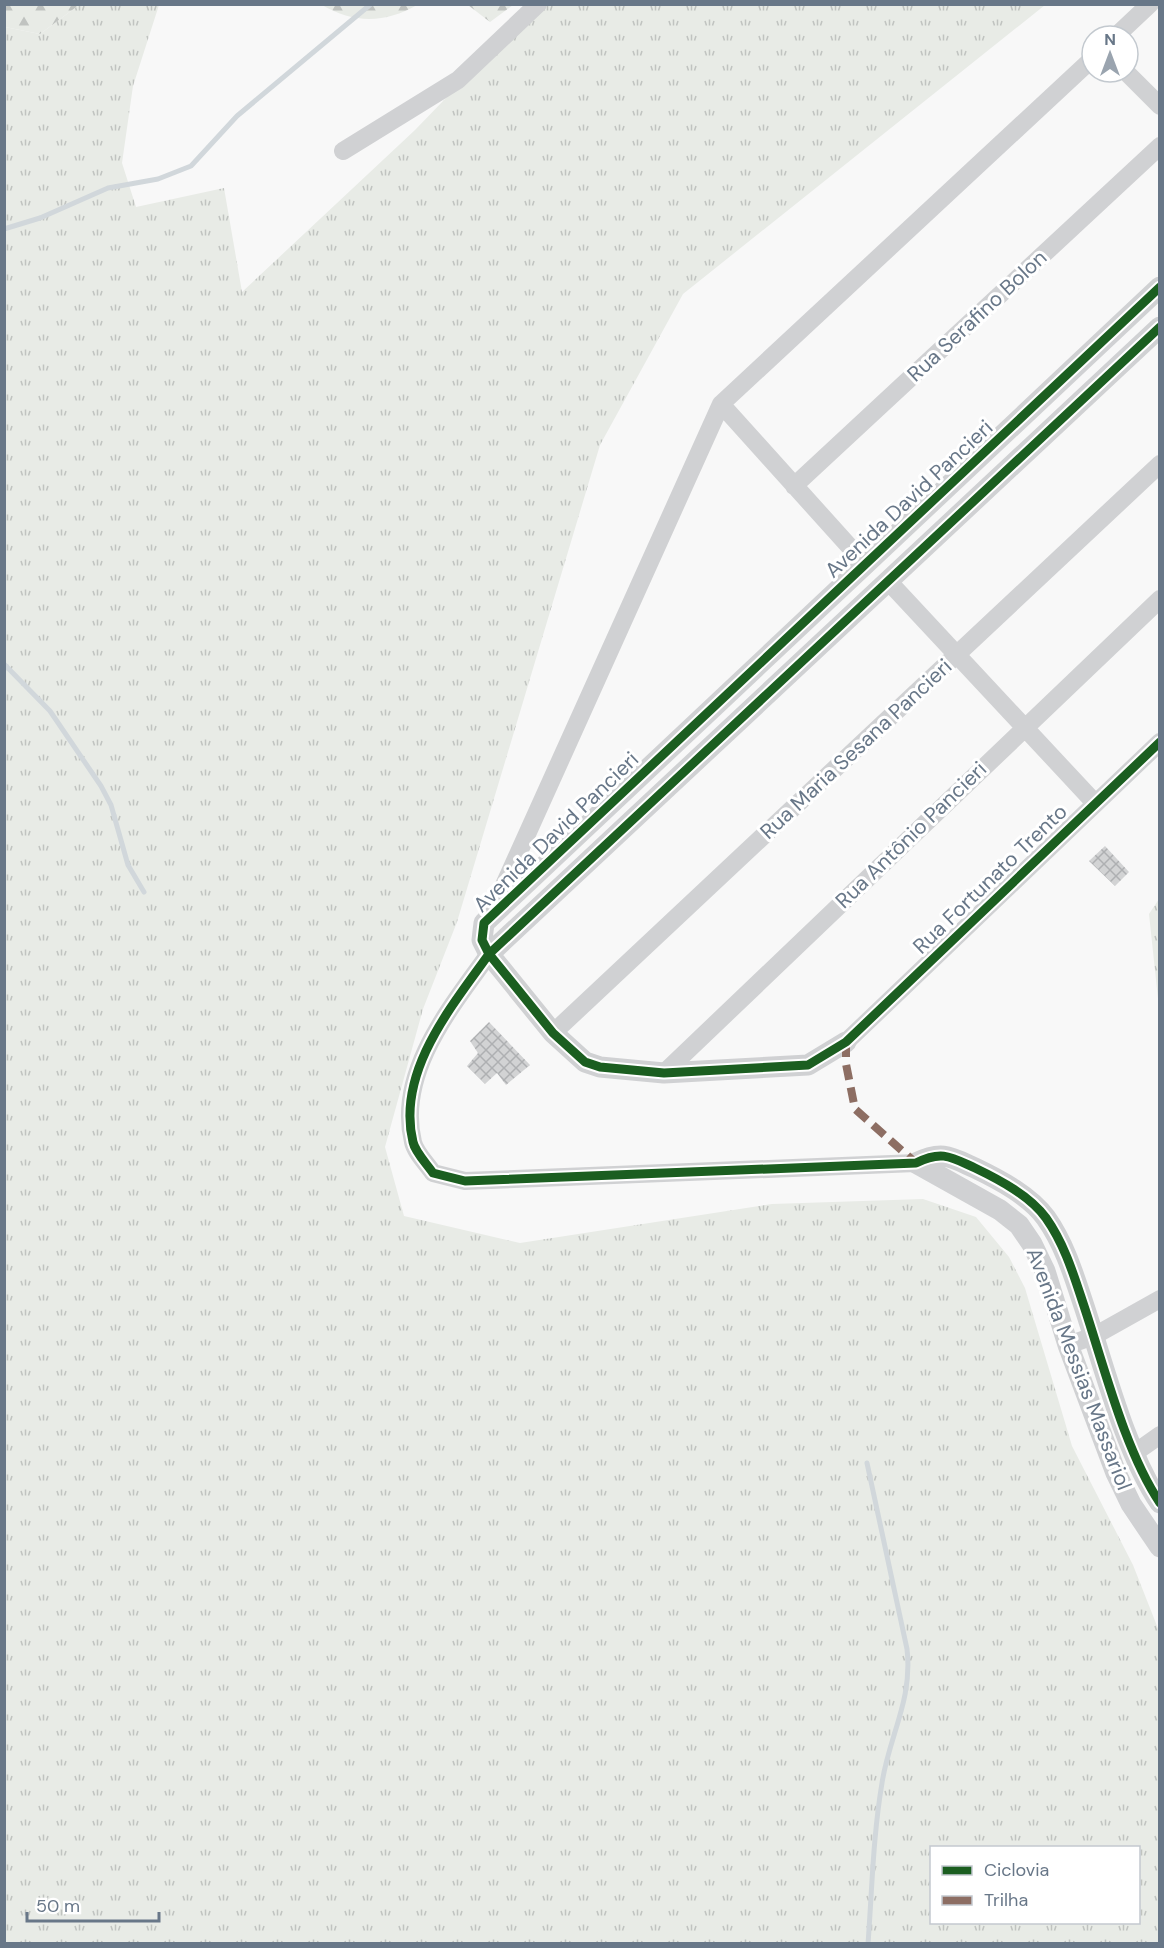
<svg xmlns="http://www.w3.org/2000/svg" width="1164" height="1948" font-family="'DM Sans',sans-serif">
  <defs>
    <pattern id="grass-tufts" width="24" height="20" patternUnits="userSpaceOnUse" patternTransform="scale(1.5)"><rect width="24" height="20" fill="#e8ebe6"/><path d="M3 7l-1-3M5 7V3M7 7l1-3M15 17l-1-3M17 17v-4M19 17l1-3" fill="none" stroke="#c0c3c0"/></pattern>
    <pattern id="forest-firs" width="22" height="20" patternUnits="userSpaceOnUse" patternTransform="scale(1.5)"><rect width="22" height="20" fill="#e8ebe6"/><path d="M5 1l3.5 6h-7zM16 11l3.5 6h-7z" fill="#c0c3c0"/></pattern>
    <pattern id="building-cross-hatch" width="8" height="8" patternUnits="userSpaceOnUse" patternTransform="scale(1.5)"><rect width="8" height="8" fill="#d2d3d4"/><path d="M0 0l8 8M0 8l8-8" fill="none" stroke="#aeb0b2"/></pattern>
  </defs>
  <rect width="100%" height="100%" fill="#f8f8f8"/>
  <path fill="url(#grass-tufts)" fill-rule="evenodd" d="M79,5h80l-26,81 -11,77 14,44 88,-19 18,104 173,-162 121,-125h509l-362,289 -83,151 -143,477 -34,87 -38,138 19,69 116,27 252,-39 151,-5 53,18 33,40 16,31 47,158 61,119 26,66v312h-1154v-1916l35,7zM932,1848h206v74h-206z
    M1159,899v109l-10,-94z"/>
  <path fill="url(#forest-firs)" d="M4,5l1,-1 74,1 -39,29 -35,-7z
    M322,5h95c-31,18 -63,19 -95,0z
    M468,5h45l-23,17z"/>
  <g fill="none" stroke-linecap="round" stroke-linejoin="round">
    <path stroke="#d1d7db" stroke-width="5" d="M4,229l36,-11 68,-30 50,-9 33,-13 46,-50 134,-112
      M4,664l46,47 51,75 10,19 17,60 16,27
      M867,1463l40,186c6,51 -18,87 -25,134 -9,53 -10,107 -14,161"/>
  </g>
  <path fill="url(#building-cross-hatch)" d="M1105,846l24,26 -14,14 -26,-25z
    M489,1022l41,43 -24,20 -9,-12 -12,11 -18,-18 11,-13 -8,-12z"/>
  <g fill="none" stroke-linecap="round" stroke-linejoin="round">
    <path stroke="#d0d1d3" stroke-width="18" d="M1116,36l34,-32
      M1126,72l34,34
      M343,151l115,-71 80,-76
      M721,404l145,161
      M794,486l366,-340
      M889,582l206,221
      M491,914l230,-510 371,-345
      M489,954c-37,52 -93,118 -76,188 2,10 14,22 20,31l32,8 451,-18
      M553,1033l607,-569
      M846,1042l314,-300
      M664,1073l496,-474
      M1068,1345l26,-9 66,-37
      M1136,1452l24,-17"/>
    <path stroke="#d0d1d3" stroke-width="21" d="M1160,287l-676,636 -2,17 7,14 671,-627
      M489,954l64,79 32,29 15,5 64,6 144,-8 38,-23
      M916,1163l84,47 19,15 13,19 13,27 23,74 48,128 15,31 29,43
      M916,1163c26,-13 35,-6 59,5 25,12 55,28 71,50 19,27 28,58 38,88 20,60 41,145 76,197"/>
    <path stroke="#8d6e63" stroke-width="8" stroke-dasharray="15 8" stroke-linecap="butt" d="M846,1042v22l9,45 61,54"/>
    <defs>
      <path id="cycleway" d="M1160,287l-676,636 -2,17 7,14 671,-627
        M1160,742l-314,300 -38,23 -144,8 -64,-6 -15,-5 -32,-29 -64,-79c-37,52 -93,118 -76,188 2,10 14,22 20,31l32,8 451,-18c26,-13 35,-6 59,5 25,12 55,28 71,50 19,27 28,58 38,88 20,60 41,145 76,197"/>
    </defs>
    <use href="#cycleway" stroke="#fff" stroke-width="13"/>
    <use href="#cycleway" stroke="#1b5e20" stroke-width="9"/>
  </g>
  <g text-anchor="middle" stroke-width="6" stroke-linejoin="round" paint-order="stroke">
    <g font-size="21" fill="#687788" stroke="#fff">
      <text transform="translate(977 316) rotate(-43)" y="7">Rua Serafino Bolon</text>
      <text transform="translate(909 499) rotate(-43)" y="7">Avenida David Pancieri</text>
      <text transform="translate(856 749) rotate(-43)" y="7">Rua Maria Sesana Pancieri</text>
      <text transform="translate(556 832) rotate(-44)" y="7">Avenida David Pancieri</text>
      <text transform="translate(911 835) rotate(-44)" y="7">Rua Antônio Pancieri</text>
      <text transform="translate(990 879) rotate(-44)" y="7">Rua Fortunato Trento</text>
      <text transform="translate(1079 1369) rotate(69)" y="7">Avenida Messias Massariol</text>
    </g>
  </g>
  <rect width="1164" height="1948" fill="none" stroke="#687788" stroke-width="12"/>
  <rect x="930" y="1846" width="210" height="78" fill="#ffffff" stroke="#c3c9cf" stroke-width="1.5"/>
  <rect x="942" y="1866" width="30" height="9" fill="#1b5e20" stroke="#c3c9cf" stroke-width="1.5"/>
  <text x="984" y="1876" font-size="18" fill="#687788">Ciclovia</text>
  <rect x="942" y="1896" width="30" height="9" fill="#8d6e63" stroke="#c3c9cf" stroke-width="1.5"/>
  <text x="984" y="1906" font-size="18" fill="#687788">Trilha</text>
  <g transform="translate(1110 54)"><circle r="28" fill="#ffffff" stroke="#c3c9cf" stroke-width="1.5"/>
  <path d="M0-4.5L10 22L0 15L-10 22Z" fill="#9aa4af"/>
  <text y="-9" font-size="16" font-weight="bold" text-anchor="middle" fill="#687788">N</text>
  </g>
  <path d="M27 1912v9h132v-9" fill="none" stroke="#687788" stroke-width="3"/>
  <text x="36" y="1912" font-size="18" fill="#687788" stroke="#ffffff" stroke-width="4.5" paint-order="stroke">50 m</text>
</svg>
